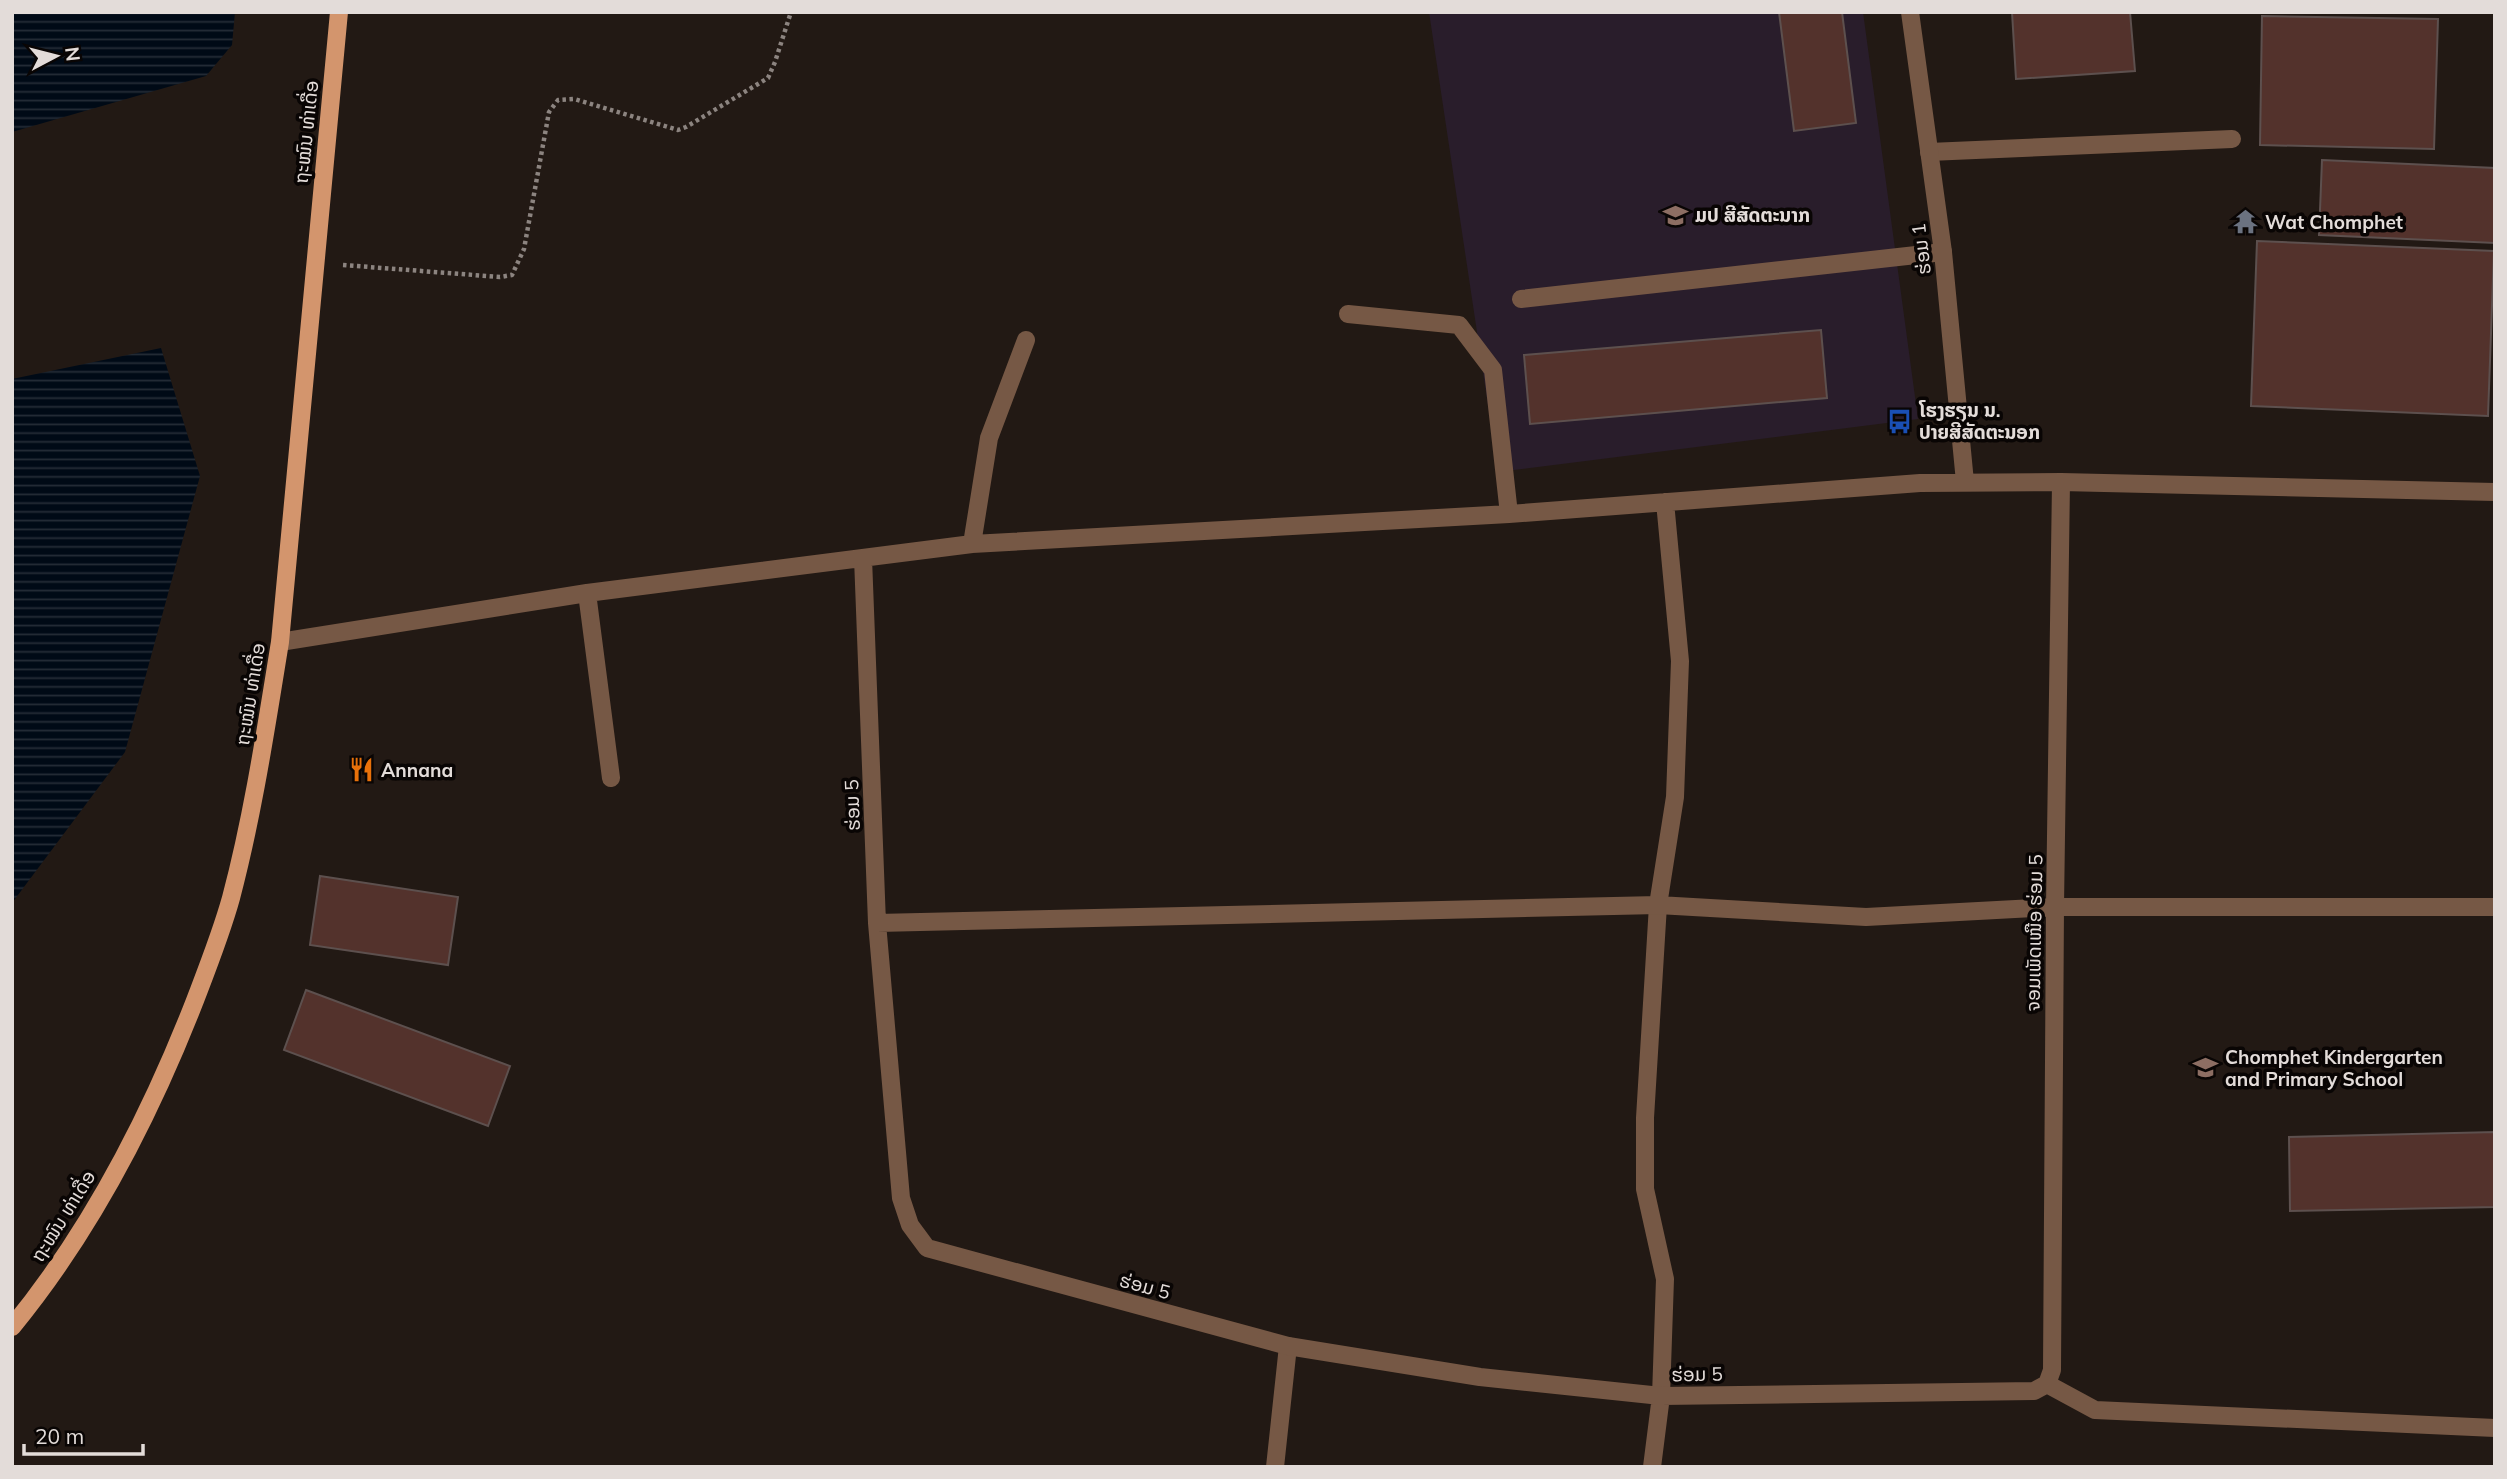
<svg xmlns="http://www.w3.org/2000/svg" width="2507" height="1479" font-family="Mulish,'Noto Sans Lao',sans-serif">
  <defs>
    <pattern id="water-rules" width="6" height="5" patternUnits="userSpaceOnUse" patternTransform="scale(1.75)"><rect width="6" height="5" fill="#000a16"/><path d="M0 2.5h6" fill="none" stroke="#252d37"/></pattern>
  </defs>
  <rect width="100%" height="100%" fill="#221914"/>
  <path fill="#291d2b" d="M1429,12h434l55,407 -420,53z"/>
  <path fill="url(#water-rules)" d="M12,12h223l-3,33 -26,31 -194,56z
    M161,348l39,128 -75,276 -113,151v-524z"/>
  <path fill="#53322c" stroke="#5d504e" stroke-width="2" d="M1779,12h63l14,111 -62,8z
    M2012,12h118l5,59 -119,8z
    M2262,16l176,3 -4,130 -174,-4z
    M2322,160l173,8v75l-176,-8z
    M2257,241l237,10 -6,165 -237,-10z
    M1821,330l6,68 -297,26 -6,-69z
    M320,876l138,21 -10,68 -138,-20z
    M306,990l204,76 -22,60 -204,-76z
    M2495,1132v75l-205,4 -1,-74z"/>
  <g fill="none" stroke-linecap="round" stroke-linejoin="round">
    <path stroke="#8c8480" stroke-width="4.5" stroke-dasharray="3.5 3.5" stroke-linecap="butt" d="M343,265l157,12 12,-2 12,-26 25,-137 9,-12 16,-1 104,31 8,-3 82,-49 7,-16 16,-50"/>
    <path stroke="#765845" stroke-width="18" d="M1929,152l303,-13
      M1521,299l422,-47
      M1658,905l-13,213v71l20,90 -4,117
      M1275,1467l13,-121"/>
    <path stroke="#765845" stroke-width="18" d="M1910,12l33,240 22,230
      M1348,314l111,11 34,45 16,144
      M972,544l17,-106 37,-98
      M863,558l14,365 24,275 9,27 17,23 361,98 192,31 181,19 373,-5 13,-7
      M587,593l24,185
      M280,642l307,-49 385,-49 537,-30 411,-31 141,-1 434,10
      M1658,905l17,-108 5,-136 -15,-159
      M877,923l781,-18 208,12 189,-10h440
      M2047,1384l5,-14 3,-463 6,-425
      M2047,1384l48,26 400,18
      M1652,1467l9,-71"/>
    <path stroke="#d3956d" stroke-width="18" d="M12,1327c78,-95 137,-209 182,-324 13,-34 27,-69 37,-105 22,-83 35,-170 49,-256l59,-630"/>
  </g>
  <defs>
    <symbol id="school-bare" viewBox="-9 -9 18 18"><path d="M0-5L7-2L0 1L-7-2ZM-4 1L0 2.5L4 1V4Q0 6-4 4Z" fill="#8d6e63" stroke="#090504" stroke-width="2.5" paint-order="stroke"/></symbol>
    <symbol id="temple-bare" viewBox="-9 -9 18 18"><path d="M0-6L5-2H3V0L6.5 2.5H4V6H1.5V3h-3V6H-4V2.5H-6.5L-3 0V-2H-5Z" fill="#6b7280" stroke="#090504" stroke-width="2.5" paint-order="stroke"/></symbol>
    <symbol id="bus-bare" viewBox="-9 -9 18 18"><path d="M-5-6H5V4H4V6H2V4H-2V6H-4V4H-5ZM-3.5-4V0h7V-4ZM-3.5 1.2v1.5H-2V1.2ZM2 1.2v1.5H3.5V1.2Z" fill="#1a4fb4" stroke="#090504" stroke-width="2.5" paint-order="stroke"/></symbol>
    <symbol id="restaurant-bare" viewBox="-9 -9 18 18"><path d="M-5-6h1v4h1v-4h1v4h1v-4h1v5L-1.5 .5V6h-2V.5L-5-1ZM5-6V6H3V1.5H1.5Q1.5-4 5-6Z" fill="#e8710a" stroke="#090504" stroke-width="2.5" paint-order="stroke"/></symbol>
  </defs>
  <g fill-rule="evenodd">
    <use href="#school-bare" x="1658" y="198" width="35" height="35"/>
    <use href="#temple-bare" x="2228" y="204" width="35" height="35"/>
    <use href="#bus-bare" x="1882" y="404" width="35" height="35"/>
    <use href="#restaurant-bare" x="344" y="752" width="35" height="35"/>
    <use href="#school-bare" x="2188" y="1050" width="35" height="35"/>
  </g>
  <g text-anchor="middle" stroke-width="7" stroke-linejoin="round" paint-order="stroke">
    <g font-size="19" fill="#e3dcd9" stroke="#090504">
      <text transform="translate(306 132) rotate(-84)" y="7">ຖະໝົນ ທ່າເດື່ອ</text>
      <text transform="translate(1921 249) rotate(-97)" y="7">ຮ່ອມ 1</text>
      <text transform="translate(250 694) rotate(-81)" y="7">ຖະໝົນ ທ່າເດື່ອ</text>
      <text transform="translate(852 805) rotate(-92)" y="7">ຮ່ອມ 5</text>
      <text transform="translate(2034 933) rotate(-89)" y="7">ຈອມເພັດເໜືອ ຮ່ອມ 5</text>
      <text transform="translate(63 1216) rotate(-58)" y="7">ຖະໝົນ ທ່າເດື່ອ</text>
      <text transform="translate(1145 1286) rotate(15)" y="7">ຮ່ອມ 5</text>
      <text transform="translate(1697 1374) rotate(-1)" y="7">ຮ່ອມ 5</text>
    </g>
    <g font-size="19" font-weight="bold" fill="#e3dcd9" stroke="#090504" text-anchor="start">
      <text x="1695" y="222">ມປ ສີສັດຕະນາກ</text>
      <text x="2265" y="229">Wat Chomphet</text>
      <text x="1919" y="417">ໂຮງຮຽນ ນ.<tspan x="1919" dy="22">ປາຍສີສັດຕະນອກ</tspan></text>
      <text x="381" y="777">Annana</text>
      <text x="2225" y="1064">Chomphet Kindergarten<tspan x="2225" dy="22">and Primary School</tspan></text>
    </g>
  </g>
  <rect width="2507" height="1479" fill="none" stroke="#e3dcd9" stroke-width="28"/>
  <g transform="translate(56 56) rotate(83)" stroke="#090504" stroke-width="5" paint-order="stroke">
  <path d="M0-5L12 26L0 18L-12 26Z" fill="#e3dcd9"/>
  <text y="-10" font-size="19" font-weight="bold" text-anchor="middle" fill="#e3dcd9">N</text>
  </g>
  <path d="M24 1444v10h119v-10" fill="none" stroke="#e3dcd9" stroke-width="3.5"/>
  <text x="35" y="1444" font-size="21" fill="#e3dcd9" stroke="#090504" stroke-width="5" paint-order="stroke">20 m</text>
</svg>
